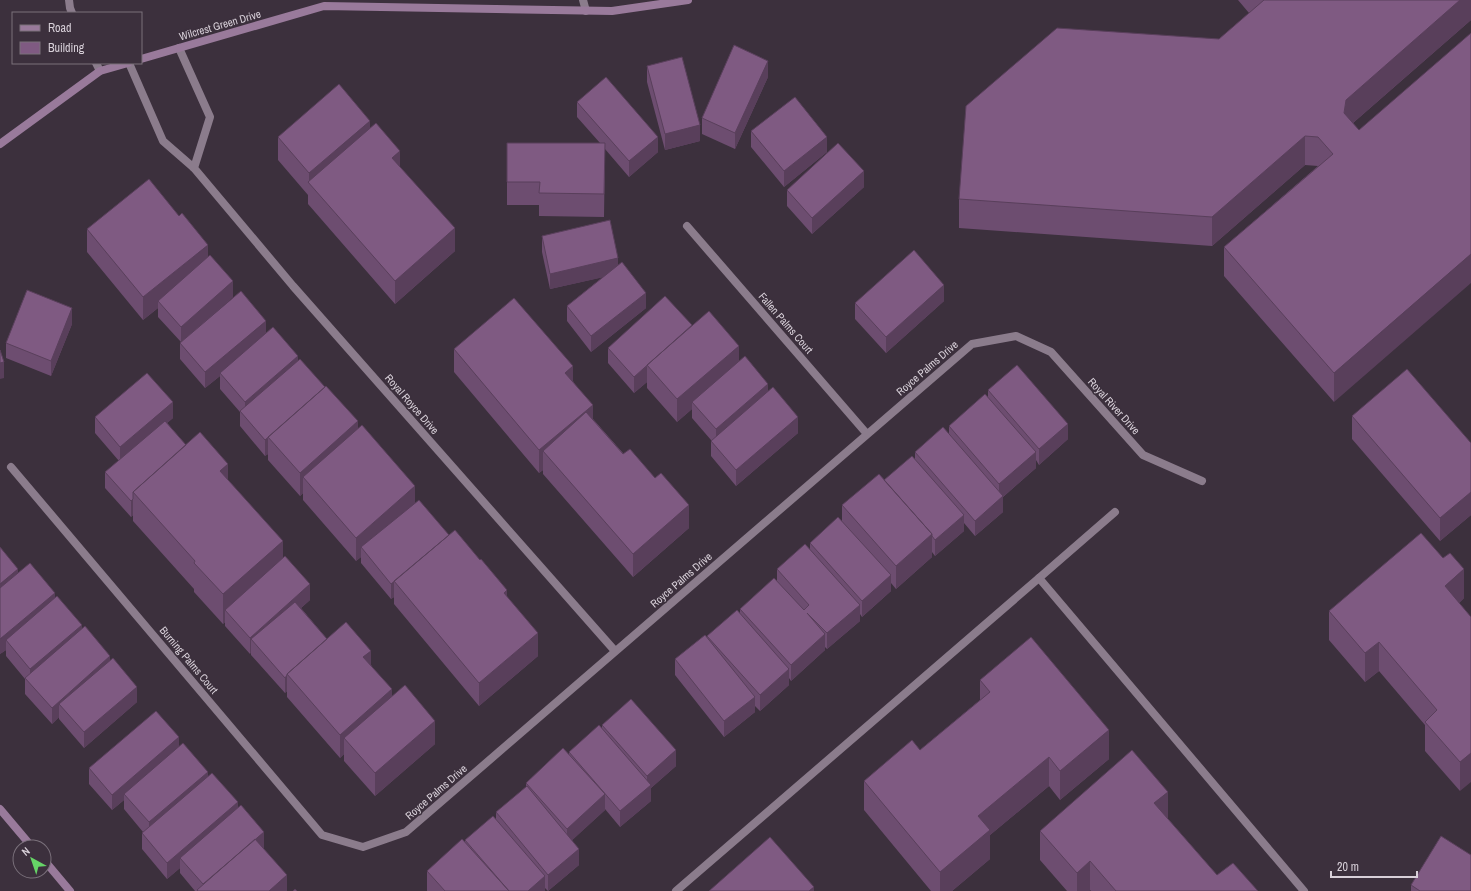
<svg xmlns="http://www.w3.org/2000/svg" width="1471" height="891" font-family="'Archivo Narrow',sans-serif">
  <rect width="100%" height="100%" fill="#3c303d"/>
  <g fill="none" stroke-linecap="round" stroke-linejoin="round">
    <path stroke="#8b7c8c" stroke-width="8" d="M69,0l1,8 2,5
      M583,0l3,11
      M96,63l4,8
      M1039,578l76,-66"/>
    <path stroke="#8b7c8c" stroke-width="8" d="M179,48l31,69 -16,51
      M129,63l34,78 31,27 99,118 322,365
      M687,226l180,208
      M11,467l311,368 41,12 43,-15 566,-488 44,-8 35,16 92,103 59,26
      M676,891l363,-313 265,313"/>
    <path stroke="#997a9b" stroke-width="8" d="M141,59l183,-53 288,5 76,-11
      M0,144l100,-73 28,-8
      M0,809l32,38
      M44,860l26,31"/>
  </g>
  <path fill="#6d4d70" d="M1238,0h233v20l-118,103 -19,279 -110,-126v-29l94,-81 -13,-1 -93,81 -253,-18v-29l260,-160 30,-26z
    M647,66l53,75 -35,9 -18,-68z
    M768,77l-33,72 -33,-15v-16z
    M577,102l81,50 -29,25 -24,-28 -1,68 -65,-1v-11h-32v-23l93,-39 -23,-26z
    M751,131l76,21 -43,35 -33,-40z
    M278,137l122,30 55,84 -60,53 -87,-100v-9l-30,-35z
    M864,187l-52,47 -25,-28v-16z
    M87,229l121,29 25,39 -42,37 75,-1 32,28 60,68 57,74 34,32 58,62 31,59 -59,50 -85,-102v-7l-3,2 -30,-36v-6l-5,4 -53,-61v-7l-3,3 -32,-36v-6l-3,2 -25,-30v-14l-20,-23v-13l-15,12 -25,-29v-16l1,-1 -23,-25v-9l-15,12 -56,-68z
    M542,236l76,29 28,43 -55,44 -24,-31v-15l36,-29 -53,12 -8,-37z
    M944,301l-58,52 -31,-34v-16z
    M72,324l-21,52 -45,-18v-15z
    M692,326l47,35 29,30 30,42 -62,53 -25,-30v-16l-19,-22v-9l-15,13 -30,-34v-6l-13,11 -26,-30v-15z
    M454,349l119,32 20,38 96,109 -56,49 -90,-103v-4l-4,3 -85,-101z
    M988,390l80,49 -29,26 -3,-5v8l-33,29v15l-28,24 -11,-13v8l-29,25 -3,-4v5l-36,32 -5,-6v8l-29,26 -2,-3v7l-33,28 -2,-2v3l-34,31 -2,-3v7l-29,26 -5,-5v6l-31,25 -49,-62v-16l32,-22v-1l33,-22v-5l37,-27v-13l33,-19v-7l32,-21v-17l42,-25 31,-21v-7l34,-19v-7l39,-28z
    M1352,416l119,27v72l-31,26 -88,-102z
    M95,417l78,1 -6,5 19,22 42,35 55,79 27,41 -9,8 26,31 44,26 21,31 43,48 -60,52 -31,-35v-7l-4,4 -53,-61v-6l-2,2 -34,-38v-3l-1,2 -25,-28v-4l-2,2 -29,-32v-3l-61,-68v-6l-2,2 -26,-29v-16l14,-11 -24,-28z
    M18,573l37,25 55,62 27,42 -53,46 -25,-29v-2l-7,7 -27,-30v-15l-19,-23v-6l-6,4z
    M1464,598l-5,5 12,14 -11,174 -35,-40v-26l-46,-54 -14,11 -36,-42v-29z
    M980,680l129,79 -49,41 -11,-14 -59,49v24l-38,32h-21l-67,-81v-29l56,-31 60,-50z
    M602,725l74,41 -25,22v13l-31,26 -15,-18v1l-33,30 7,25 -31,26 -3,-3v3h-118v-20l38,-29v-2l31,-21v-7l30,-24v-5l43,-28v-3l33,-24z
    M179,747l59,61 26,40h-1l24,43h-92l-15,-18v-5l-13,11 -25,-30v-16l1,-1 -19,-23v-9l-12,10 -23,-26v-16z
    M1168,819l49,56 41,16h-167l-1,-1 -1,1h-22l-27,-31v-29z
    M1411,885l60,6h-60z"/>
  <path fill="#593f5b" d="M1460,0h11v20l-125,109 -2,-16 2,-13z
    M768,61v16l-33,72v-16z
    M370,121v23l-61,38v-9z
    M700,125v16l-35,9v-16z
    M1305,136v29l-93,81v-29z
    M658,137v15l-29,25v-16z
    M827,137v15l-43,35v-16z
    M400,151v23l-8,-16z
    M864,171v16l-52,47v-16z
    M455,228v23l-60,53v-23z
    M208,245v23l-50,33v7l-15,12v-23z
    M1471,254v29l-137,119v-29z
    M618,258v16l-68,15v-15z
    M233,281v16l-52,45v-15z
    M944,285v16l-58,52v-16z
    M646,293v15l-55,44v-16z
    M72,308v16l-21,52v-15z
    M266,321v15l-46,37v3l-15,12v-16z
    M739,346v23l-47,33v7l-15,13v-23z
    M298,356v16l-53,46v-16z
    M4,362v16l-4,1v-16z
    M573,366v23l-8,-16z
    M647,366v16l-13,11v-16z
    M768,384v16l-52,45v-16z
    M173,402v16l-53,45v-16z
    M593,405v23l-50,23v19l-4,3v-23z
    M798,417v16l-62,53v-16z
    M358,421v23l-55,33v16l-3,3v-23z
    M1068,424v15l-29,26v-16z
    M268,438v16l-3,2v-16z
    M1036,452v16l-33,29v15l-28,24v-15l24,-22v-15z
    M228,464v29l-8,-22z
    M415,486v23l-54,38v10l-5,4v-23z
    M1471,492v23l-31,26v-23z
    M133,499v16l-2,2v-16z
    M689,505v23l-56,49v-23z
    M964,515v16l-29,25v-16z
    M932,534v23l-36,32v-23z
    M449,536l-55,45v16l-3,2v-15z
    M283,541v30l-58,39v12l-2,2v-30z
    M18,569v16l-18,15v-16z
    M1464,569v29l-19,17v-29z
    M891,575v16l-29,26v-16z
    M310,584v16l-52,46 -7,-7v13l-1,2v-16z
    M507,590v23l-3,-20z
    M55,593v16l-49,31v10l-6,4v-15z
    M860,605v16l-33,28v-16z
    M82,625v16l-52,42v-14z
    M538,633v23l-59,50v-23z
    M825,634v16l-34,31v-16z
    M1379,642v29l-14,11v-29z
    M371,651v23l-8,-17z
    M110,656v16l-51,32v13l-7,7v-16z
    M789,669v16l-29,26v-16z
    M287,675v16l-2,2v-15z
    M137,687v15l-53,46v-16z
    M392,689v23l-48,26v16l-4,4v-23z
    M755,697v15l-31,25v-16z
    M435,721v23l-60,52v-23z
    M1109,730v29l-49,41v-29z
    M179,737v16l-55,41v6l-12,10v-15z
    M676,750v16l-25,22v13l-31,26v-16l27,-23v-12z
    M1471,753v29l-11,9v-29z
    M1049,757v29l-59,49v24l-38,32h-12v-19l38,-56z
    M208,772v15l-59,51v-16z
    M1168,792v29l-14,-18z
    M605,794v16l-38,35v-16z
    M238,802v16l-58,40v10l-13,11v-16z
    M264,832v16l-51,43h-10v-7z
    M579,849v16l-31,26v-16z
    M1090,861v29l-1,1h-12v-18z
    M287,875v16h-18z
    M545,876v15h-17z
    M814,887v4h-5z"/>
  <path fill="#7f5a82" stroke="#593f5b" d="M1264,0h196l-114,100 -2,13 15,17 112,-97v221l-137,119 -110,-126 109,-93 -15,-17 -13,-1 -93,81 -253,-18 7,-93 91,-78 162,11z
    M734,45l34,16 -33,72 -33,-15z
    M682,57l18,68 -35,9 -18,-68z
    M606,77l52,60 -29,24 -52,-59z
    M339,84l31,37 -61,52 -31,-36z
    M795,97l32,40 -43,34 -33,-40z
    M376,123l24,28 -8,7 63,70 -60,53 -87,-99z
    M507,143h98l-1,51 -65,-1 1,-11h-33z
    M838,143l26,28 -52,47 -25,-28z
    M149,179l30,37 3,-3 26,32 -65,52 -56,-68z
    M610,220l8,38 -68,16 -8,-38z
    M914,250l30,35 -58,52 -31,-34z
    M210,255l23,26 -52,46 -23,-26z
    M622,262l24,31 -55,43 -24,-30z
    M27,290l45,18 -21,53 -45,-18z
    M241,291l25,30 -61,51 -25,-29z
    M665,296l27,29 -58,52 -26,-29z
    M514,298l59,68 -8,7 28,32 -54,45 -85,-101z
    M709,311l30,35 -62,53 -30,-34z
    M273,327l25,29 -53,46 -25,-29z
    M0,350l4,12 -4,1z
    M745,356l23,28 -52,45 -24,-27z
    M300,359l25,28 -60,53 -25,-29z
    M1017,365l51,59 -29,25 -51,-59z
    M1407,369l64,74v49l-31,26 -88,-102z
    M147,373l26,29 -53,45 -25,-30z
    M326,386l32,35 -58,52 -32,-36z
    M773,387l25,30 -62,53 -25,-29z
    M985,394l51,58 -37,32 -50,-58z
    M586,412l37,42 7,-5 25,29 6,-5 28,32 -56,49 -90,-103z
    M165,421l21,24 -53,47v7l-2,2 -26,-29z
    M362,425l53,61 -59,52 -53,-61z
    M943,427l60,69 -28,25 -60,-69z
    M200,432l28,32 -8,7 63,70 -60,53 -29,-31 1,-2 -62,-69z
    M912,456l52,59 -29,25 -3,-4v-2l-48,-54z
    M879,474l53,60 -36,32 -54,-61z
    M419,500l30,35 -58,49 -30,-37z
    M838,517l53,58 -29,26 -52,-58z
    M455,530l25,30 1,-1 26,31 -3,3 34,40 -59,50 -85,-102z
    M1421,533l22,25 7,-5 14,16 -19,17 26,31v136l-11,9 -35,-40 12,-12 -58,-68 -14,11 -36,-42z
    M805,544l55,61 -33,28 -20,-20 18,21 -34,31 -51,-56 34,-31 30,32 5,-5 -32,-36z
    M0,547l18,22 -18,15z
    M285,556l25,28 -60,54 -25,-28z
    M30,563l25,30 -55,46v-51z
    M57,596l25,29 -52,44 -24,-29z
    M295,602l32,37 -40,35v1l-2,3 -34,-39z
    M737,610l52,59 -29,26 -53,-59z
    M346,622l25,29 -8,6 29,32 -52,46 -53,-61z
    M85,626l25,30 -58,52 -27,-30z
    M705,635l50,62 -31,24 -49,-62z
    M1031,637l78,93 -49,41 -11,-14 -71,59 12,14 -50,42 -76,-91 48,-41 8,10 70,-58 -10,-12z
    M113,658l24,29 -53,45 -25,-28z
    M405,685l30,36 -60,52 -31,-35z
    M631,699l45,51 -29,26 -45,-51z
    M156,711l23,26 -67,58 -23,-27z
    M599,725l52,60 -31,26 -51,-59z
    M183,743l25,29 -59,50 -25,-28z
    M563,748l42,46 -38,35 -41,-46z
    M1132,750l36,42 -14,11 63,72 16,-12 25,28h-142l-26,-30 -13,12 -37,-42z
    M212,773l26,29 -71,61 -25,-30z
    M527,786l52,63 -31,26 -52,-63z
    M241,805l23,27 -61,52 -23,-26z
    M493,816l52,60 -17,15h-19l-44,-51z
    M1441,836l30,19v36h-51l-9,-6z
    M770,837l44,50 -5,4h-100z
    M255,839l32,36 -18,16h-71l-1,-1z
    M462,839l47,52h-64l-18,-20z
    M295,889l2,2h-4z"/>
  <g text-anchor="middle" stroke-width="3" stroke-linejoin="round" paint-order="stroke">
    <g font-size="11" fill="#d8d0d9" stroke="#3c303d">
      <text transform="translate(220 25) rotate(-16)" y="4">Wilcrest Green Drive</text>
      <text transform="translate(786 323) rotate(49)" y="4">Fallen Palms Court</text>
      <text transform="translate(927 368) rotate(-41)" y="4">Royce Palms Drive</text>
      <text transform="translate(412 404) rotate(49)" y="4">Royal Royce Drive</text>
      <text transform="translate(1114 406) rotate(48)" y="4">Royal River Drive</text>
      <text transform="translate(681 580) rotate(-41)" y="4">Royce Palms Drive</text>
      <text transform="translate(189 660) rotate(50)" y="4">Burning Palms Court</text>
      <text transform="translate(436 792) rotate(-41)" y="4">Royce Palms Drive</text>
    </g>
  </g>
  <rect x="12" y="12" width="130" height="52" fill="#3c303d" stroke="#7a707b"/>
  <rect x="20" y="25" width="20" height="6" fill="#997a9b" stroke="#7a707b"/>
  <text x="48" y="32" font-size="12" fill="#d8d0d9">Road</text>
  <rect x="20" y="42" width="20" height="12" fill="#7f5a82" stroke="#7a707b"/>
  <text x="48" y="52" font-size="12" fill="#d8d0d9">Building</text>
  <g transform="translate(32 859) rotate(320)"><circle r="19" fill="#3c303d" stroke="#7a707b"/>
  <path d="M0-3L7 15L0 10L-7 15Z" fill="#66d467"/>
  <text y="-6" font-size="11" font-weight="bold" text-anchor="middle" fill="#d8d0d9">N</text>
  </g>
  <path d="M1331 871v6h86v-6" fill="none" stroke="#d8d0d9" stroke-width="2"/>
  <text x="1337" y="871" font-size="12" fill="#d8d0d9" stroke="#3c303d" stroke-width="3" paint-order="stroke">20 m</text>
</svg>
